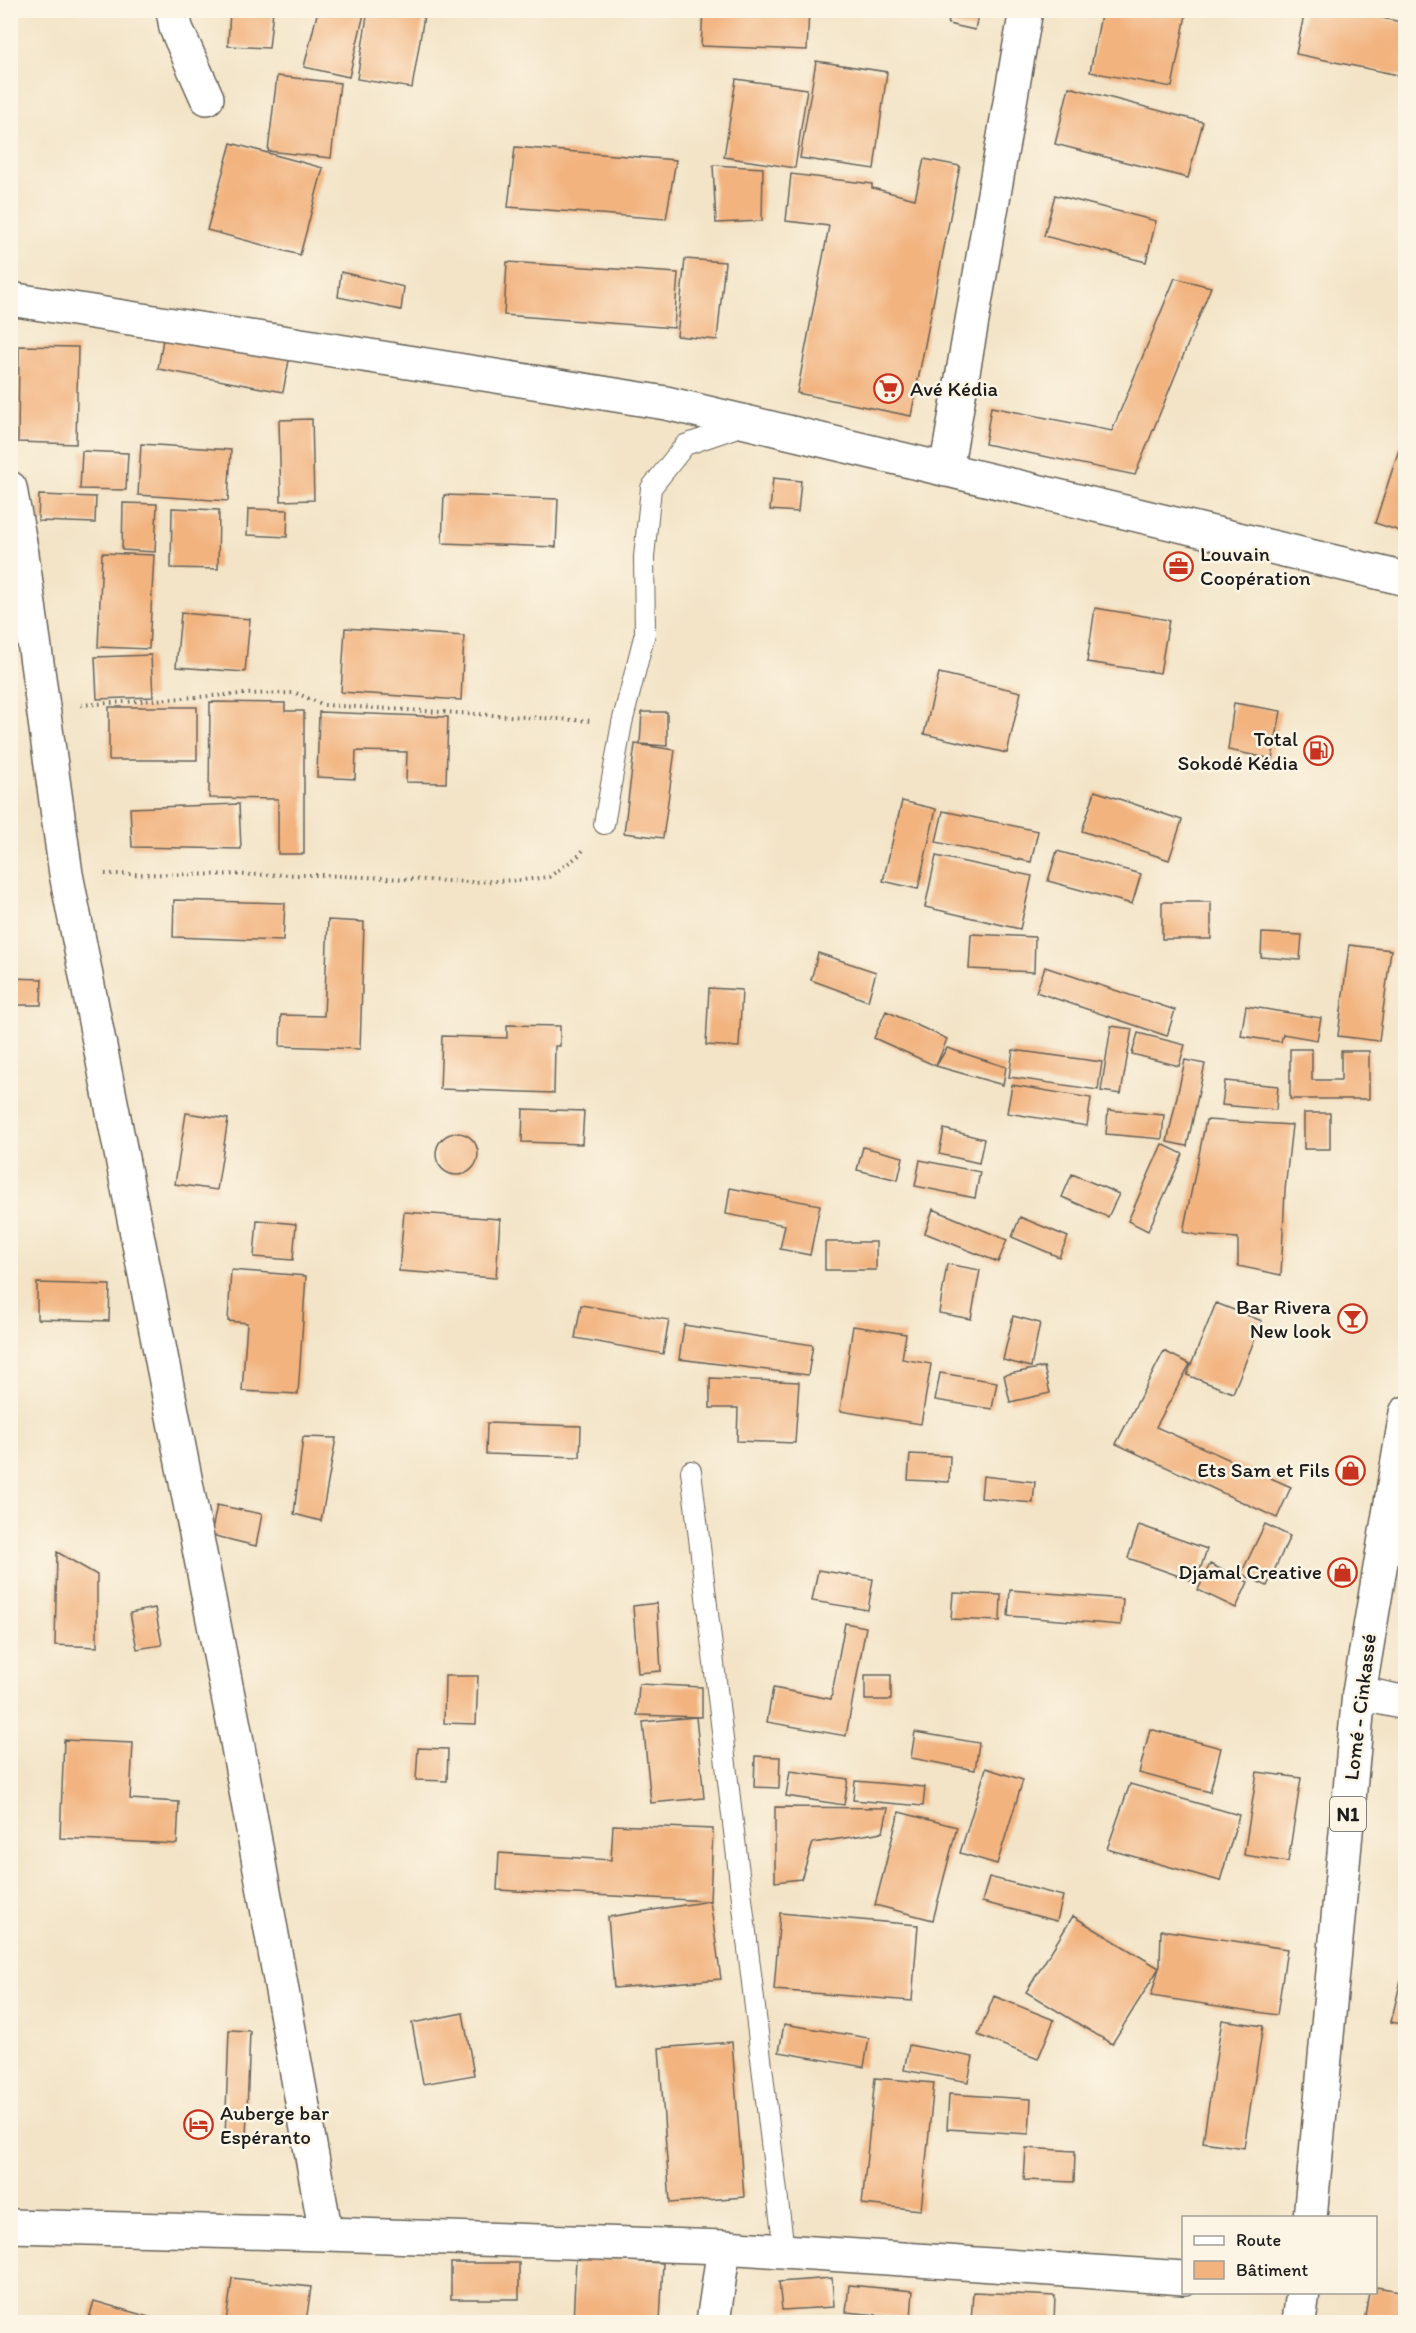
<svg xmlns="http://www.w3.org/2000/svg" width="1416" height="2333" font-family="Itim,sans-serif">
  <rect width="100%" height="100%" fill="#fcf5e5"/>
  <filter id="ink" filterUnits="userSpaceOnUse"><feTurbulence type="fractalNoise" baseFrequency=".0167" numOctaves="2"/><feDisplacementMap in="SourceGraphic" scale="12" xChannelSelector="R" yChannelSelector="G"/><feConvolveMatrix kernelMatrix="1 2 1 2 8 2 1 2 1" color-interpolation-filters="sRGB"/></filter>
  <filter id="wash" filterUnits="userSpaceOnUse"><feTurbulence type="fractalNoise" baseFrequency=".008" numOctaves="4" result="noise"/><feDisplacementMap in="SourceGraphic" scale="24" xChannelSelector="R" yChannelSelector="G"/><feGaussianBlur stdDeviation="1.35" result="paint"/><feColorMatrix in="noise" values="0 0 0 0 0 0 0 0 0 0 0 0 0 0 0 0 0 1.4 0 .05"/><feComposite in="paint" operator="in"/></filter>
  <g filter="url(#wash)">
    <rect width="100%" height="100%" fill="#f3e4c7"/>
    <g id="blocks">
      <path fill="#f2b37f" d="M230,10h43l-4,38 -41,-2z
        M318,10h47l-16,67 -45,-10z
        M368,10h57l-13,78 -55,-9z
        M703,10h106l-2,40 -106,-4z
        M951,10h28l-4,20 -27,-6z
        M1102,10h85l-15,77 -82,-15z
        M1305,10h39l62,13v39l-3,14 -107,-22z
        M816,61l71,11 -13,97 -74,-11z
        M277,76l63,7 -9,75 -63,-7z
        M736,79l71,10 -12,79 -71,-11z
        M1069,87l134,35 -15,56 -133,-34z
        M231,143l92,25 -23,87 -93,-25z
        M515,147l161,13 -10,59 -158,-12z
        M924,159l36,7 -49,250 -114,-23 32,-167 -43,-5 5,-47 81,10v4l43,11z
        M713,165l50,3 -1,53 -46,2z
        M1055,195l101,26 -10,41 -102,-26z
        M685,259l40,3 -8,78 -40,-4z
        M507,262l171,11 -4,55 -170,-13z
        M341,272l63,15 -3,23 -63,-13z
        M1175,278l36,9 -76,188 -150,-31 6,-37 121,24z
        M165,327l126,23 -8,42 -125,-23z
        M19,346l59,1 -2,97 -58,-2z
        M312,419l2,81 -33,1 -2,-81z
        M1406,428v105l-31,-10z
        M141,444l90,6 -3,51 -90,-6z
        M82,451l46,2 -2,37 -46,-1z
        M773,478l28,3 -3,31 -28,-2z
        M39,495l57,2 -1,26 -57,-2z
        M444,495l114,4 -2,48 -114,-4z
        M123,503l34,1 -2,48 -33,-2z
        M172,508l47,2 -1,59 -47,-1z
        M248,509l40,1 -1,27 -40,-2z
        M102,553l52,2 -5,94 -51,-2z
        M1095,608l74,12 -9,53 -73,-11z
        M181,613l69,6 -5,53 -69,-5z
        M345,628l119,8 -3,64 -120,-8z
        M151,655l2,42 -56,2 -2,-42z
        M939,673l82,19 -14,61 -83,-19z
        M210,702l75,1v8h19v143h-26v-55l-69,-1z
        M1234,703l47,8 -9,48 -44,-9z
        M109,707h88v53h-88z
        M319,712l129,5 -2,66 -40,-1 1,-30 -51,-1 -1,28 -38,-2z
        M642,712h25v34l-27,-2z
        M635,744l40,6 -12,88 -39,-5z
        M1095,791l87,29 -13,40 -87,-29z
        M902,801l34,8 -18,80 -35,-8z
        M239,804l2,45 -109,-2 -2,-39z
        M943,811l95,20 -7,31 -95,-20z
        M1057,851l84,23 -9,30 -84,-23z
        M936,856l96,20 -12,53 -95,-22z
        M174,900l111,3 -2,38 -110,-4z
        M1162,902h49v37h-49z
        M328,920l36,2 -4,127 -80,-3 1,-31 43,1z
        M1262,933l40,2 -2,25 -39,-3z
        M971,934l64,3 -1,35 -65,-3z
        M1349,945l42,5 -12,91 -41,-5z
        M818,953l58,19 -8,29 -57,-21z
        M1045,967l130,43 -8,26 -131,-44z
        M10,978l32,1 -1,26h-31z
        M709,988l33,2 -3,57 -33,-2z
        M1246,1006l75,12 -4,22 -34,-6 -2,8 -40,-6z
        M886,1011l61,28 -11,27 11,-18 59,19 -3,18 -67,-19 -62,-28z
        M507,1025l53,1v20h-5l-1,47 -114,-4 2,-53 65,2z
        M1111,1026l21,3 -11,65 -20,-3z
        M1138,1033l47,12 -6,21 -47,-12z
        M1290,1049h22v31h29v-29h28v48h-79z
        M1013,1050l89,12 -4,28 -89,-13z
        M1185,1060l20,4 -18,82 -20,-4z
        M1225,1081l53,5 -2,24 -54,-5z
        M1012,1085l79,13 -4,28 -80,-13z
        M523,1109l61,2 -2,33 -60,-2z
        M1108,1110l56,5 -2,24 -56,-5z
        M186,1113l42,6 -11,71 -42,-6z
        M1304,1113h26v36h-26z
        M1206,1120l86,5 -7,65 -4,85 -43,-9v-28l-41,-3 -14,-3z
        M944,1129l40,10 -5,24 -40,-9z
        M436 1154a21 21 0 1 1 42 0a21 21 0 1 1-42 0Z
        M1162,1144l21,10 -35,77 -20,-10z
        M863,1147l40,10 -5,23 -41,-10z
        M920,1160l60,12 -5,26 -60,-12z
        M1072,1174l47,20 -11,23 -46,-20z
        M730,1188l90,17 -10,50 -30,-6 5,-24 -59,-11z
        M933,1209l74,31 -9,22 -73,-29z
        M404,1212l96,7 -4,59 -97,-7z
        M1020,1217l48,20 -9,20 -47,-20z
        M257,1220l39,4 -3,36 -39,-3z
        M825,1242h51v28h-51z
        M947,1264l33,6 -9,49 -32,-6z
        M231,1270l75,6 -8,118 -56,-3 5,-68 -19,-2z
        M37,1283l73,2 -1,36 -72,-2z
        M1216,1303l46,18 -29,72 -46,-18z
        M581,1305l88,15 -6,34 -88,-16z
        M1013,1316l27,7 -9,44 -28,-7z
        M684,1325l129,20 -5,30 -129,-16z
        M853,1326l53,8 -4,25 29,5 -10,60 -81,-13z
        M1164,1351l26,13 -34,63 135,60 -14,31 -161,-74z
        M1044,1367l6,26 -40,9 -6,-27z
        M940,1373l57,9 -5,27 -57,-9z
        M710,1378l89,4 -4,61 -58,-2 1,-33h-28z
        M487,1423l94,3 -1,31 -94,-3z
        M303,1437l33,1 -15,83 -27,-7z
        M910,1454l40,2 -1,26 -41,-2z
        M983,1476l52,6 -2,21 -52,-5z
        M217,1505l45,9 -6,32 -45,-11z
        M1265,1524l25,12 -23,50 -26,-12z
        M1139,1525l68,24 -11,33 -68,-24z
        M57,1552l40,23v72l-42,-2z
        M1210,1564l38,18 -12,26 -38,-18z
        M818,1570l55,9 -5,31 -56,-9z
        M1010,1590l113,9 -2,26 -113,-9z
        M953,1593l48,2 -1,26 -49,-2z
        M657,1603l4,68 -23,2 -5,-67z
        M155,1608l7,37 -25,4 -7,-36z
        M845,1623l21,4 -20,109 -79,-14 6,-34 58,11z
        M865,1675h26v25h-26z
        M445,1676h33l-2,48 -32,-1z
        M639,1684l63,3v30l-65,-2z
        M696,1717l8,81 -53,5 -8,-81z
        M1150,1729l71,19 -11,44 -71,-19z
        M915,1732l64,11 -4,27 -64,-12z
        M64,1740l69,3 -3,56 49,3 -2,42 -117,-6z
        M418,1748l30,1 -1,32 -31,-1z
        M755,1756l25,1 -1,31 -25,-1z
        M986,1768l37,12 -26,84 -37,-11z
        M790,1771l58,8 -4,26 -58,-9z
        M1257,1772l44,6 -13,84 -44,-7z
        M855,1781l70,6 -2,19 -70,-6z
        M1130,1784l109,31 -19,66 -113,-32z
        M775,1807l113,1 -5,24 -70,11 -12,36 -26,3z
        M899,1812l58,15 -24,93 -58,-15z
        M613,1825l100,4 -3,72 11,78 -107,9 -6,-71 102,-16 -213,-11 2,-37 112,7z
        M989,1877l74,19 -6,25 -75,-19z
        M780,1913l138,12 -6,76 -138,-11z
        M1073,1916l86,52 -47,76 -86,-52z
        M1161,1930l126,19 -10,66 -126,-19 9,-31z
        M1401,1980l5,1v44l-15,-3z
        M994,1996l60,24 -16,39 -60,-24z
        M463,2013l11,62 -51,9 -11,-61z
        M1222,2020l41,6 -19,122 -41,-6z
        M784,2024l85,14 -5,29 -85,-15z
        M229,2030l21,1 -4,107h-21z
        M732,2042l12,155 -74,6 -11,-155z
        M909,2045l64,12 -5,25 -64,-12z
        M875,2078l59,5 -13,127 -59,-6z
        M949,2094l82,5 -2,35 -82,-5z
        M1026,2148l49,3 -1,31 -50,-2z
        M576,2258l87,5 -3,59h-87z
        M451,2263h68v36h-68z
        M232,2278l79,9 -5,35h-80z
        M832,2278l2,29 -52,3 -3,-28z
        M849,2285l64,6 -2,27 -65,-6z
        M1376,2287l30,5v30h-42l5,-30h7z
        M973,2292l82,4 -1,26h-83z
        M94,2301l72,21h-78z"/>
    </g>
  </g>
  <g filter="url(#ink)">
    <use href="#blocks" fill-opacity="0" stroke="#676258" stroke-width="1.5"/>
    <g fill="none" stroke-linecap="round" stroke-linejoin="round">
      <defs>
        <path id="service" d="M604,824l18,-101 23,-90 -1,-76 7,-69 34,-43 61,-21
          M691,1471l93,780"/>
        <path id="minor" d="M173,10l3,18 31,70
          M10,299l656,104 740,176
          M946,470l80,-460
          M10,488l12,66 44,320 170,862 90,498
          M1359,1693l47,10
          M10,2226l316,8 398,13 460,31
          M713,2322l11,-75"/>
        <path id="trunk" d="M1310,2218l49,-525 47,-280
          M1299,2322l4,-30"/>
      </defs>
      <use href="#service" stroke="#676258" stroke-width="22"/>
      <use href="#minor" stroke="#676258" stroke-width="36"/>
      <use href="#trunk" stroke="#676258" stroke-width="36"/>
      <path stroke="#676258" stroke-width="4" stroke-dasharray="1.5 4.5" stroke-linecap="butt" d="M81,705l160,-11 55,-1 28,12 268,16
        M105,874l216,1 148,7 54,-2 26,-3 29,-21 7,-8"/>
      <use href="#service" stroke="#fff" stroke-width="20"/>
      <use href="#minor" stroke="#fff" stroke-width="33"/>
      <use href="#trunk" stroke="#fff" stroke-width="33"/>
    </g>
  </g>
  <defs>
    <symbol id="supermarket-ring" viewBox="-11 -11 22 22"><circle r="9.5" fill="#fcf5e5" stroke="#c8321e" stroke-width="1.5"/><path d="M-6-5.5h2.5l.6 2H6L4.5 2H-2.5L-4.4-4H-6ZM-1.5 3.2a1.3 1.3 0 1 0 .1 0ZM3 3.2a1.3 1.3 0 1 0 .1 0Z" fill="#c8321e"/></symbol>
    <symbol id="office-ring" viewBox="-11 -11 22 22"><circle r="9.5" fill="#fcf5e5" stroke="#c8321e" stroke-width="1.5"/><path d="M-6-3h4V-5.5h4V-3h4V5H-6ZM-1-4.5V-3h2v-1.5ZM-6 0V1H6V0Z" fill="#c8321e"/></symbol>
    <symbol id="fuel-ring" viewBox="-11 -11 22 22"><circle r="9.5" fill="#fcf5e5" stroke="#c8321e" stroke-width="1.5"/><path d="M-5.5-6h7V0h2V4h1.3V-2.5L3-4.5l.8-.8L6-3V5H2.5V1h-1V6h-7ZM-4.2-4.7v3.2H.2V-4.7Z" fill="#c8321e"/></symbol>
    <symbol id="bar-ring" viewBox="-11 -11 22 22"><circle r="9.5" fill="#fcf5e5" stroke="#c8321e" stroke-width="1.5"/><path d="M-6-5H6L.8 .8V4.5H3.5V6h-7V4.5H-.8V.8Z" fill="#c8321e"/></symbol>
    <symbol id="shop-ring" viewBox="-11 -11 22 22"><circle r="9.5" fill="#fcf5e5" stroke="#c8321e" stroke-width="1.5"/><path d="M-5-2.5h2.3a2.7 3.5 0 0 1 5.4 0H5L5.5 6h-11ZM-1.5-2.5h3a1.5 2.3 0 0 0-3 0Z" fill="#c8321e"/></symbol>
    <symbol id="hotel-ring" viewBox="-11 -11 22 22"><circle r="9.5" fill="#fcf5e5" stroke="#c8321e" stroke-width="1.5"/><path d="M-6-4.5h1.5V1H6V5H4.5V3h-9V5H-6ZM-4 0a1.8 1.8 0 1 1 3.6 0ZM.5 0V-2.5h3Q6-2.5 6 0Z" fill="#c8321e"/></symbol>
  </defs>
  <g fill-rule="evenodd">
    <use href="#supermarket-ring" x="872" y="372" width="33" height="33"/>
    <use href="#office-ring" x="1162" y="550" width="33" height="33"/>
    <use href="#fuel-ring" x="1302" y="734" width="33" height="33"/>
    <use href="#bar-ring" x="1336" y="1302" width="33" height="33"/>
    <use href="#shop-ring" x="1334" y="1454" width="33" height="33"/>
    <use href="#shop-ring" x="1326" y="1556" width="33" height="33"/>
    <use href="#hotel-ring" x="182" y="2108" width="33" height="33"/>
  </g>
  <g text-anchor="middle" stroke-width="5" stroke-linejoin="round" paint-order="stroke">
    <rect fill="#fcf5e5" stroke="#5f5d58" stroke-width="1.5" x="1330" y="1797" width="36" height="34" rx="4.5"/>
    <g font-size="20" font-weight="bold" fill="#1c1c1c">
      <text x="1348" y="1821">N1</text>
    </g>
    <g font-size="21" fill="#1c1c1c" stroke="#fcf5e5" text-anchor="end">
      <text x="910" y="396" text-anchor="start">Avé Kédia</text>
      <text x="1200" y="561" text-anchor="start">Louvain<tspan x="1200" dy="24">Coopération</tspan></text>
      <text x="1298" y="746">Total<tspan x="1298" dy="24">Sokodé Kédia</tspan></text>
      <text x="1331" y="1314">Bar Rivera<tspan x="1331" dy="24">New look</tspan></text>
      <text x="1330" y="1477">Ets Sam et Fils</text>
      <text x="1322" y="1579">Djamal Creative</text>
      <text x="220" y="2120" text-anchor="start">Auberge bar<tspan x="220" dy="24">Espéranto</tspan></text>
    </g>
    <g font-size="21" fill="#1c1c1c" stroke="#fcf5e5">
      <text transform="translate(1360 1707) rotate(-83)" y="7">Lomé - Cinkassé</text>
    </g>
  </g>
  <rect width="1416" height="2333" fill="none" stroke="#fcf5e5" stroke-width="36"/>
  <rect x="1182" y="2216" width="195" height="78" fill="#fcf5e5" stroke="#a29e95" stroke-width="1.5"/>
  <rect x="1194" y="2236" width="30" height="9" fill="#ffffff" stroke="#a29e95" stroke-width="1.5"/>
  <text x="1236" y="2246" font-size="18" fill="#1c1c1c">Route</text>
  <rect x="1194" y="2261" width="30" height="18" fill="#f2b37f" stroke="#a29e95" stroke-width="1.5"/>
  <text x="1236" y="2276" font-size="18" fill="#1c1c1c">Bâtiment</text>
</svg>
